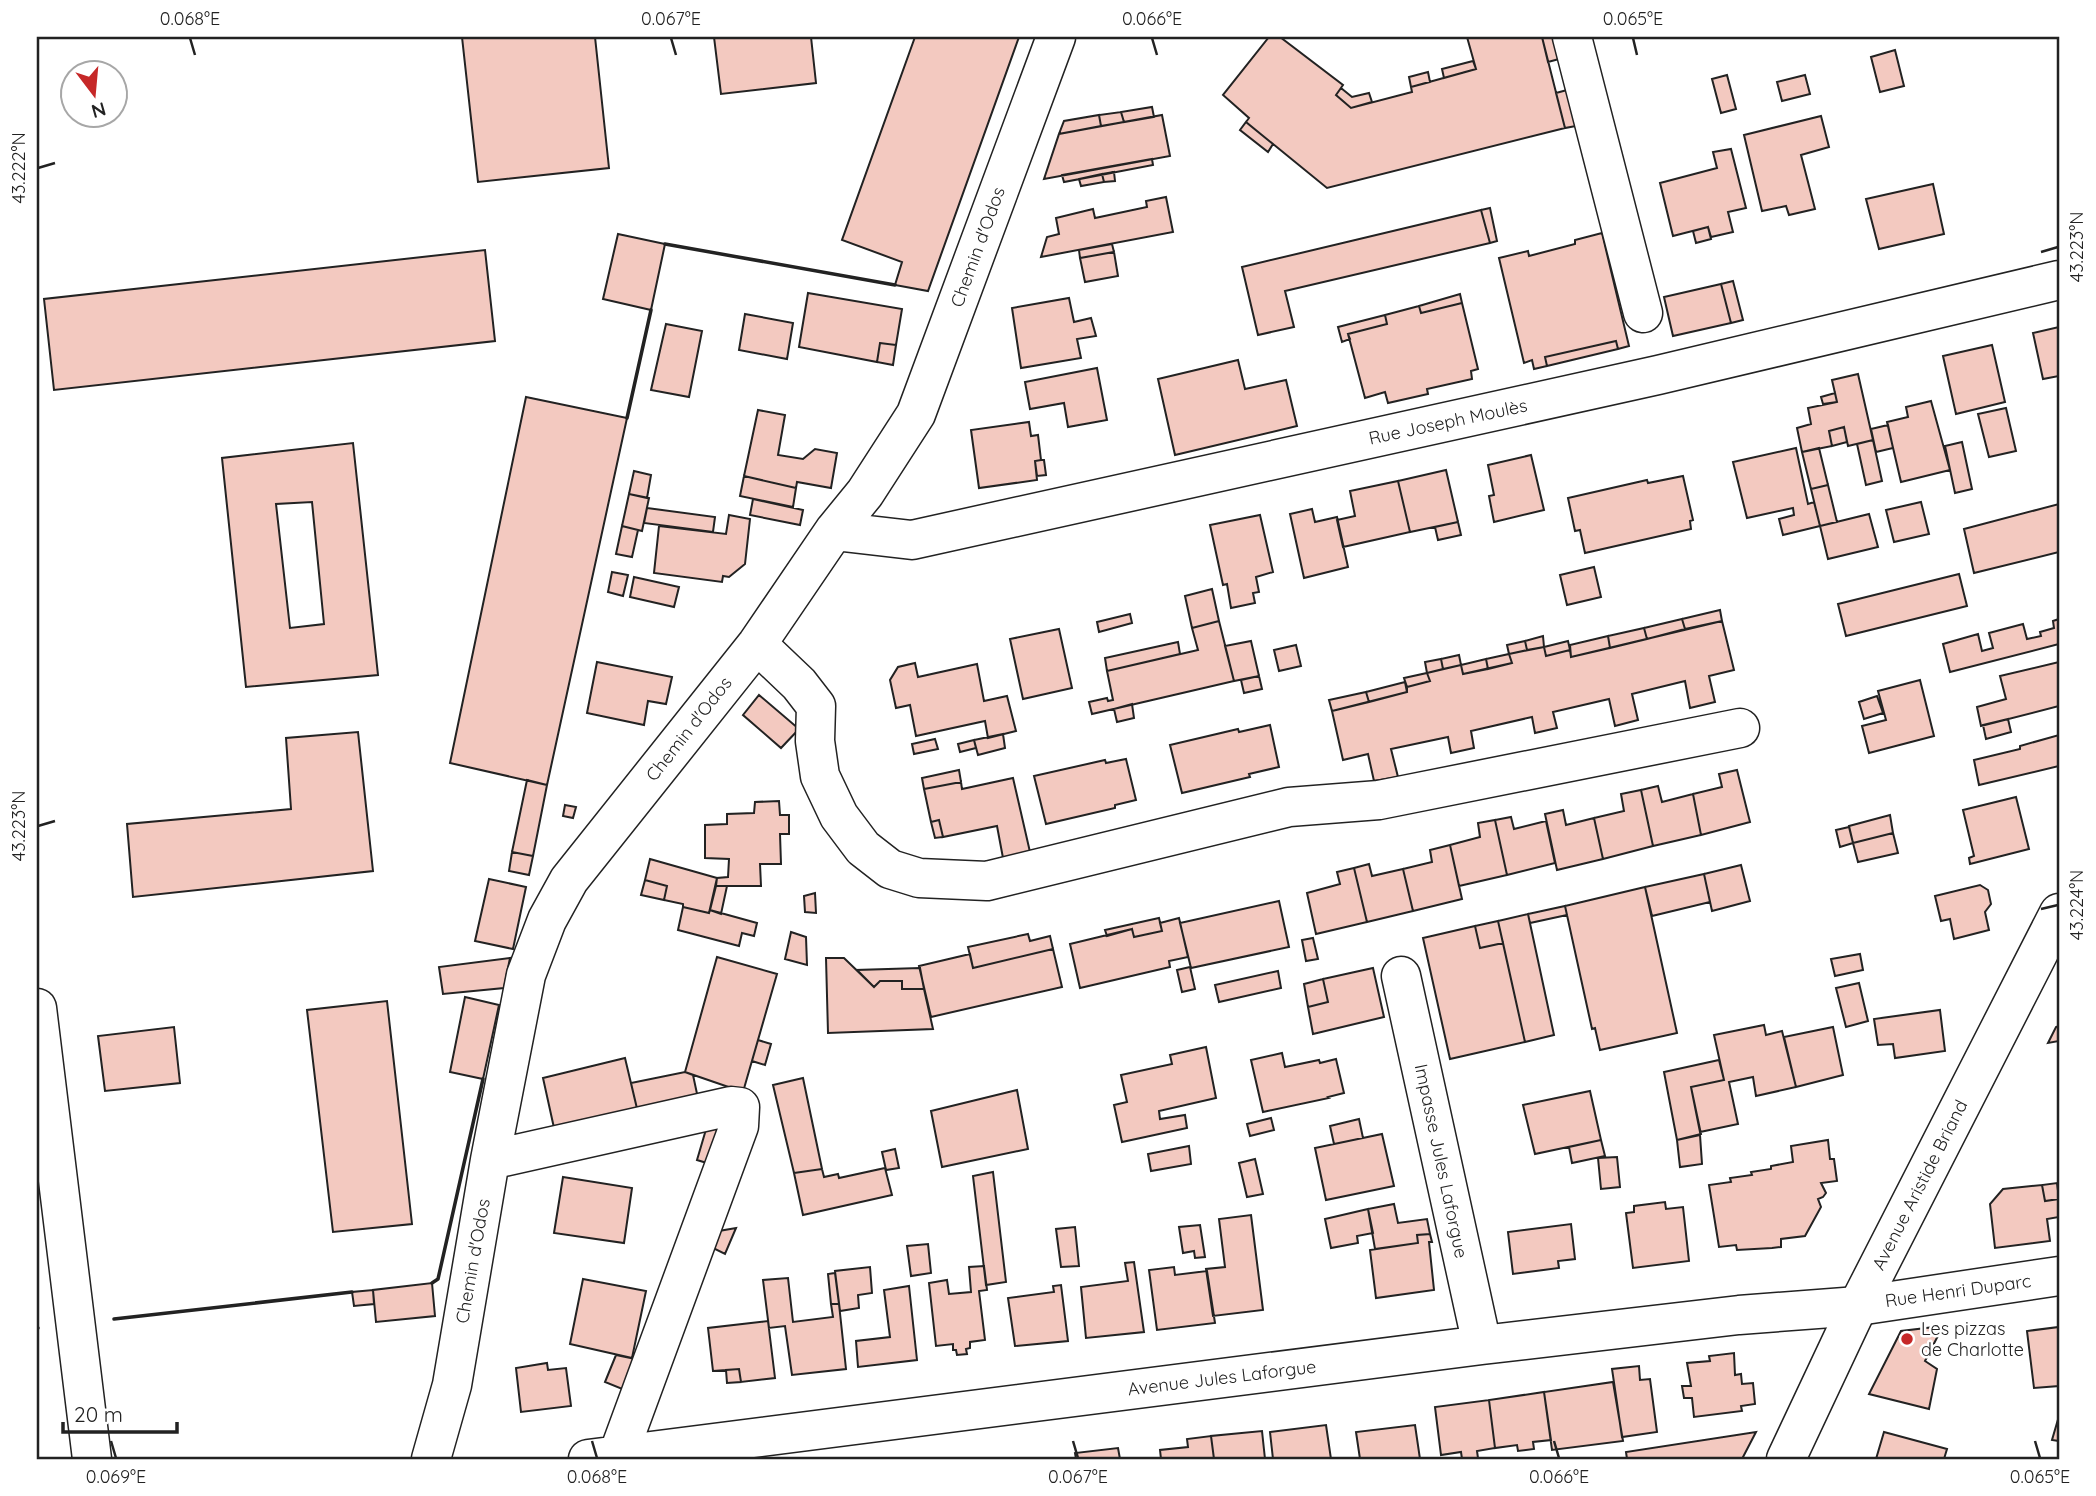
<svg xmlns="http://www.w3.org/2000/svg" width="2096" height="1496" font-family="Quicksand,sans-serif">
  <rect width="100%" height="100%" fill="#fff"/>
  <path fill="#f3c9c0" stroke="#222" stroke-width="2" fill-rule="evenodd" d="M462,37h133l14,131 -131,14z
    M714,37h97l5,46 -95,11z
    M915,37h104l-91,254 -33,-6 7,-23 -60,-22z
    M1269,37h11l63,48 -7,10 15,13 61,-16 -1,-5 65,-18 -9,-32h75l23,91 -238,60 -81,-66 3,-4 -26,-23z
    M1542,37h11l6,22 -11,3z
    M1895,50l9,36 -24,6 -9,-35z
    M1473,61l3,8 -32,9 -2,-9z
    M1428,72l2,10 -19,5 -2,-10z
    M1727,75l9,34 -15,4 -9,-34z
    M1805,75l5,19 -28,7 -5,-19z
    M1341,88l11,9 17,-4 3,9 -21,6 -15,-13z
    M1567,90l9,36 -11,2 -9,-35z
    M1152,107l2,10 -30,5 -3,-10z
    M1121,112l3,10 -23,4 -2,-11z
    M1099,115l2,11 -42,8 5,-13z
    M1162,115l8,41 -126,23 15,-45z
    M1821,116l8,31 -28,8 14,54 -26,6 -3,-9 -24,5 -18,-76z
    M1246,122l27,22 -5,8 -28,-22z
    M1731,149l15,59 -18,4 5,20 -22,5 -3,-10 -35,9 -13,-53 57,-15 -4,-16z
    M1152,159l1,6 -89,17 -2,-7z
    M1114,172l1,9 -11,1 -2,-8z
    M1102,174l2,8 -23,4 -2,-7z
    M1933,184l11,50 -65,15 -13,-50z
    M1166,197l7,35 -132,25 6,-20 12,-3 -3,-16 37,-9 2,9 52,-11 -1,-6z
    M1490,208l7,33 -7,2 -9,-33z
    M1481,210l9,33 -205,48 9,36 -36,8 -16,-68z
    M1708,227l3,12 -15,4 -3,-12z
    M1602,233l27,113 -11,3 -2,-8 -71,16 2,9 -13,3 -2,-9 -8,3 -25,-105 29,-7 1,5 46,-12v-4z
    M618,234l47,10 -14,66 -48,-11z
    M1112,244l2,8 -34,6 -1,-8z
    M485,250l10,91 -441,49 -10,-91z
    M1114,252l4,24 -33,6 -5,-24z
    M1733,281l10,39 -12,3 -10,-39z
    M1721,284l10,39 -58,13 -9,-39z
    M808,293l94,16 -6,36 -16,-2 -3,19 -78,-15z
    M1460,294l2,9 -41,10 -2,-7z
    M1069,298l5,24 17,-4 5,18 -19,3 4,19 -60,10 -9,-60z
    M1462,303l16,66 -7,2 1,8 -45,10 1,5 -40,9 -3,-11 -20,6 -17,-64 39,-10 -2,-9 34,-9 2,7z
    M745,314l48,9 -6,36 -48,-9z
    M1385,315l2,9 -39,10 2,5 -8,3 -4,-15z
    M666,324l36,7 -13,66 -38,-7z
    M2059,327v49l-16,3 -10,-46z
    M1616,341l2,8 -71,17 -2,-9z
    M880,343l16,2 -3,20 -16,-3z
    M1992,345l13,57 -49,12 -13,-58z
    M1238,360l7,29 41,-9 11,46 -122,29 -17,-76z
    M1097,368l10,52 -39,7 -4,-24 -34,6 -5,-27z
    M1858,374l15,66 -25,6 -4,-19 -15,4 3,15 -30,6 -5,-24 14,-4 -3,-16 29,-6 -5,-22z
    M1835,393l2,9 -14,2 -2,-7z
    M526,397l101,21 -80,367 -97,-22z
    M1931,401l19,69 -49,12 -14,-60 21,-5 -2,-10z
    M2006,408l10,43 -27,6 -11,-43z
    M758,410l27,5 -7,40 25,4 12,-10 22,4 -6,35 -34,-6 -1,6 -52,-12z
    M1029,422l2,14 7,-1 3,25 -6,1 2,19 -58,8 -8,-58z
    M1888,425l5,23 -17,4 -5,-23z
    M1844,427l3,15 -15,4 -3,-15z
    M1873,440l9,41 -16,4 -9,-41z
    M1962,442l10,47 -17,4 -10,-47z
    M353,443l25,232 -132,12 -24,-229zM312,502l12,122 -34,4 -14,-124z
    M1796,448l12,56 6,-2 6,24 -37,9 -4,-16 15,-4 -1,-7 -46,10 -14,-56z
    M1819,448l9,37 -17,4 -9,-37z
    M1531,455l13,55 -50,12 -5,-26 5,-1 -6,-30z
    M1041,460h3l2,15 -9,1 -2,-15z
    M1446,470l12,52 -48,10 -12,-51z
    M634,471l17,4 -4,23 -18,-4z
    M744,476l52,12 -3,19 -53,-11z
    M1683,476l10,44 -3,1 1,8 -106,24 -5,-23 -5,1 -7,-33 79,-18 1,3z
    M1398,481l12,51 -67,15 -6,-27 18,-4 -5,-25z
    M1828,485l9,37 -17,4 -9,-37z
    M629,494l20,4 -7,33 -20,-5z
    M753,499l50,11 -3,15 -50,-10z
    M1921,502l8,32 -35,8 -8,-32z
    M2059,504v48l-85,21 -10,-44z
    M647,508l68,9 -2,15 -69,-9z
    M1312,509l3,13 22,-5 11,50 -44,11 -14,-64z
    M1869,514l9,33 -50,12 -8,-33z
    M729,515l21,4 -5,45 -16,13 -6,-1 -1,6 -68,-9 5,-47 67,8z
    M1260,515l13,57 -17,5 3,15 -6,1 2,10 -24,5 -4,-24 -4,1 -13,-60z
    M1458,522l3,13 -23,5 -3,-13z
    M622,526l16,4 -6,27 -16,-3z
    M1594,567l7,30 -34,8 -7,-30z
    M612,572l16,3 -5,21 -15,-4z
    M1959,574l8,32 -121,30 -8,-32z
    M634,577l45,10 -5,20 -44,-10z
    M1212,589l7,32 -27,7 -7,-32z
    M1720,610l2,11 -37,8 -3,-10z
    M1130,614l2,9 -33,9 -2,-10z
    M1682,619l3,10 -38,10 -3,-11z
    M2059,619v25l-109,28 -7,-28 35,-10 4,17 11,-3 -4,-15 34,-9 4,15 14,-3 -1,-4 14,-4 -1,-7z
    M1219,621l15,60 -142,33 -3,-12 18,-4 1,3 5,-1 -6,-29 91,-21 -6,-22z
    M1722,621l12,49 -25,6 6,26 -25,6 -5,-27 -53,13 6,26 -23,6 -6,-27 -56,13 4,16 -22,5 -3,-16 -61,14 3,17 -23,5 -3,-16 -57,12 7,28 -24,4 -6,-27 -25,6 -11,-49 75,-19v-5l23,-6 -3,-8 34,-8 2,9 49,-11 -3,-9 35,-7 2,9 24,-6 1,7z
    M1644,628l3,11 -37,9 -2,-12z
    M1059,629l13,59 -49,11 -13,-60z
    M1543,636l1,11 -17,3 -2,-9z
    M1608,636l2,12 -39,9 -1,-12z
    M1251,641l8,35 -25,5 -9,-35z
    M1525,641l2,9 -18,4 -2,-9z
    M1568,641l2,9 -24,6 -2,-9z
    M1178,642l2,12 -73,17 -2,-13z
    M1296,645l5,21 -22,5 -5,-21z
    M1509,654l3,9 -24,6 -2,-10z
    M1459,655l2,10 -18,4 -2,-10z
    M1441,659l2,10 -16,4 -2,-11z
    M1486,659l2,10 -25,5 -2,-9z
    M597,662l75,15 -6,27 -18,-3 -4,24 -57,-12z
    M2059,662v44l-78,20 -4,-19 29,-8 -6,-23z
    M915,663l3,14 59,-13 7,37 23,-5 9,35 -28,7 -3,-17 -69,15 -6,-31 -14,3 -6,-28 8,-13z
    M1427,673l3,8 -23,6 -3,-9z
    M1259,676l3,13 -18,4 -3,-13z
    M1920,680l14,56 -65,17 -7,-27 24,-6 -8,-29z
    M1405,682l2,10 -38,10 -3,-10z
    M1366,692l3,10 -37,9 -3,-11z
    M759,695l40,34 -18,19 -38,-33z
    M1877,696l6,17 -19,6 -5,-17z
    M1132,704l2,14 -17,4 -3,-13z
    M2008,719l3,13 -25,7 -3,-14z
    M1270,725l9,42 -30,7 1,3 -68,16 -12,-48 68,-16 1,3z
    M358,732l15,139 -240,26 -6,-73 164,-15 -5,-71z
    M1003,734l2,14 -27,7 -4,-15z
    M2059,735v31l-80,19 -5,-25 46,-11v-3z
    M935,739l3,10 -24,5 -2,-10z
    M974,740l2,8 -16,4 -2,-8z
    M1126,759l10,41 -21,5v3l-69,16 -12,-48 71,-16 1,3z
    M959,770l2,12 -37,7 -2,-11z
    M1737,770l13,52 -49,13 -8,-41 29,-7 -3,-13z
    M1013,778l17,74 -27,6 -6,-32 -54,11 -4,-17 -8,2 -7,-33 37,-7 1,7z
    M527,780l20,5 -14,71 -21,-4z
    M1658,786l4,16 31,-8 8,41 -48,11 -12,-56z
    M1641,790l12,56 -50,13 -9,-41 30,-7 -3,-17z
    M2016,797l13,52 -59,15 -1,-6 5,-2 -11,-46z
    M779,801l1,14h9v19h-9l1,30h-21l1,22h-45l1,-8 11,-1 1,-18 -24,-1v-33l22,-1v-10l27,-1 1,-11z
    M565,805l11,2 -3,11 -10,-2z
    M1563,810l3,15 28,-7 9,41 -46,11 -12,-56z
    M1890,815l3,18 -40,10 -4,-17z
    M1511,817l3,12 32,-8 9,42 -48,12 -12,-55z
    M939,820l4,17 -8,1 -4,-16z
    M1495,820l12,55 -48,11 -9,-41 30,-8 -2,-14z
    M1849,827l4,16 -13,4 -4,-17z
    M1893,833l5,20 -40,9 -5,-19z
    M1450,845l12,54 -49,12 -10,-42 29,-7 -2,-12z
    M512,852l21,4 -4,19 -20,-4z
    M650,859l67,19 -8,35 -26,-6v-3l-19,-4 3,-14 -22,-6z
    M1369,864l3,12 31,-7 10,42 -46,11 -13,-54z
    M1741,865l9,36 -38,10 -8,-37z
    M1354,868l13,54 -51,12 -9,-41 33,-9 -3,-12z
    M1704,874l6,28 -58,14 -7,-29z
    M489,879l37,8 -13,62 -38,-8z
    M645,880l22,6 -3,14 -23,-5z
    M1980,885l8,5 3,14 -6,8 4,18 -35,9 -4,-20 -9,2 -6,-25z
    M716,886h11l-6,28 -11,-4z
    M1645,887l32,146 -77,17 -5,-22 -3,1 -27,-123z
    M815,893l1,20 -11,-1 -1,-16z
    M1279,901l10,46 -98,21 -11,-45z
    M1565,906l2,9 -37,8 -2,-9z
    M683,907l26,6 1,-3 47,13 -3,13 -12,-3 -3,13 -61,-16z
    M1528,914l26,121 -29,7 -27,-121z
    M1159,918l3,13 -28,6 -2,-8 -25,7 -2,-6z
    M1179,918l9,39 -19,4 1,6 -90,21 -10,-44 62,-15 2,8 28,-6 -2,-8z
    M1498,921l5,22 -23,5 -5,-22z
    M1475,926l5,22 23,-5 22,99 -75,17 -27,-121z
    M791,932l15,5 1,28 -22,-6z
    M1028,934l2,7 20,-5 3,13 -80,19 -5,-21z
    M1313,938l5,21 -12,2 -4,-21z
    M1053,949l9,38 -131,30 -12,-51 51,-12 3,14z
    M1860,954l3,16 -28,6 -4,-17z
    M717,957l60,17 -34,118 -58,-20z
    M510,958l-6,30 -61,6 -4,-27z
    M826,958h18l30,29 6,-6h22v8h22l9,40 -105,4z
    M1190,967l5,22 -13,3 -5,-22z
    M920,968l4,21h-22v-8h-22l-6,6 -17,-17z
    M1373,968l11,49 -71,17 -5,-27 20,-5 -5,-23z
    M1278,971l3,17 -62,14 -4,-17z
    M1323,979l5,23 -20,5 -4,-23z
    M1859,983l9,38 -22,6 -10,-39z
    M465,997l34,8 -16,74 -33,-7z
    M387,1001l25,223 -79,8 -26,-222z
    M1940,1010l5,41 -50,7 -2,-14 -15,1 -4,-26z
    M1764,1025l2,10 16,-4 14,56 -40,9 -3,-19 -24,5 9,42 -38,8 -9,-45 33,-7 -10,-45z
    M2059,1026v15l-11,2 8,-16z
    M174,1027l6,56 -75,8 -7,-55z
    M1833,1027l10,48 -47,12 -12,-50z
    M758,1040l13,4 -6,21 -13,-4z
    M1206,1047l10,51 -57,13 1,8 25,-4 2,13 -65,14 -8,-37 13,-3 -6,-27 51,-11 -2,-9z
    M1282,1053l3,14 34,-7 1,3 16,-4 8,34 -16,4 1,1 -66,14 -12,-52z
    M625,1058l14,59 -83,20 -13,-59z
    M1719,1060l5,20 -33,7 10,47 -24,6 -13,-68z
    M685,1072l8,3 6,28 -60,14 -8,-34z
    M803,1078l19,91 -28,4 -21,-88z
    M1017,1090l11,59 -86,18 -11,-56z
    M1590,1091l11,49 -66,14 -12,-49z
    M1271,1118l3,12 -24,6 -3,-12z
    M1359,1119l4,19 -29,6 -4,-18z
    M707,1126l23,7 -10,34 -23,-7z
    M1382,1134l12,52 -68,14 -11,-52z
    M1700,1135l2,29 -22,3 -3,-27z
    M1601,1140l4,16 -33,7 -3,-16z
    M1828,1140l2,19h4l3,22 -16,2 5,10 -3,4 -5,2 3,8 -16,29 -24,3v8l-9,1 -35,2 -1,-5 -17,2 -10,-62 22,-3 -1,-4 22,-3 -1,-3 20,-3v-3l22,-4 -2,-16z
    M1189,1146l2,18 -40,7 -3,-17z
    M895,1149l4,19 -13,2 -4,-18z
    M1617,1157l3,30 -19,2 -3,-31z
    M1255,1159l8,35 -16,3 -8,-34z
    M885,1168l7,27 -89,20 -9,-42 28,-4 2,8 14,-3 1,4z
    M993,1172l13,110 -20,3 -13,-109z
    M563,1177l69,11 -8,55 -70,-10z
    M2057,1183l2,16 -14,2 -3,-16z
    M2042,1185l3,16 14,-2v18l-12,2 3,22 -55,7 -5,-44 13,-15z
    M1665,1202l1,7 17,-2 6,54 -56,7 -7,-55 8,-1v-6z
    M1394,1204l4,19 29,-4 3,15 -13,1 1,8 -43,6 -7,-40z
    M1368,1209l5,24 -16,3 1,7 -27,5 -6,-29z
    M1251,1215l12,95 -50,6 -7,-47 19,-2 -6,-48z
    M1571,1224l4,35 -17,2 1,7 -46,6 -5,-42z
    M1200,1225l5,32 -10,1 -1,-7 -11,2 -4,-26z
    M1075,1227l4,39 -18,1 -5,-38z
    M736,1228l-11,26 -12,-6 6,-17z
    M1430,1234l2,8h-3l5,48 -58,8 -6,-48 48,-7 -1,-8z
    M928,1244l3,29 -20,3 -4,-30z
    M1134,1262l10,70 -58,6 -5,-51 47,-6 -3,-18z
    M984,1266l3,24 -8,1 6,49 -15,2v6l-4,1 1,5 -10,1 -1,-5h-3v-6l-17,2 -7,-63 18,-3 2,14 22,-2 -2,-25z
    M870,1267l2,26 -14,2 1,13 -19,3 -5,-40z
    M1174,1267l1,8 32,-4 8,52 -58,7 -8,-60z
    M835,1273l4,31h-8l-3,-30z
    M788,1278l5,44 40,-5 -2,-13h8l7,65 -54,6 -7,-49 -16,2 -6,-48z
    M583,1279l63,12 -14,67 -62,-14z
    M432,1283l3,33 -59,6 -3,-32z
    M1061,1285l7,56 -53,5 -7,-48 46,-6 -1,-6z
    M909,1286l8,74 -59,7 -2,-26 34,-4 -6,-47z
    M373,1290l1,14 -20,2 -2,-14z
    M768,1321l7,57 -34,4 -2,-13 -26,2 -5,-43z
    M1943,1326l-18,35 12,8 -8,40 -60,-15 32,-63z
    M2059,1327v59l-25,2 -7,-57z
    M1734,1353l1,22 6,-1 1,10 11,-1 2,21 -14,2 1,5 -48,6 -2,-19h-8l-2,-12h9l-4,-23 23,-2 -1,-5z
    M616,1355l34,7 -13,33 -32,-13z
    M547,1363l1,7 18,-2 5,38 -50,6 -5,-44z
    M1639,1366l1,14 10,-1 7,53 -35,5 -10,-68z
    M739,1369l2,13 -14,1 -1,-13z
    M1613,1382l10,59 -71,9 -8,-58z
    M1544,1392l7,48 -18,2 1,7 -16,2 -1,-6 -22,3 -6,-48z
    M1489,1400l6,48 -18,3 1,7 -16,1 -1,-7 -20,3 -6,-48z
    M2059,1416v25l-7,-1z
    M1326,1425l5,34h-58l-3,-27z
    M1415,1425l5,34h-60l-4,-27z
    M1262,1431l3,28h-51l-3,-23z
    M1756,1432l-14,27h-115l-1,-7z
    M1884,1432l63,17 -3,10h-68z
    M1211,1436l3,23h-53l-1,-9 28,-3 -1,-8z
    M1118,1448l2,11h-44l-1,-6z"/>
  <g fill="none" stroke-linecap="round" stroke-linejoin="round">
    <defs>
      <path id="minor" d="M1572,37l71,276
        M834,531l78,9 746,-165 401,-95
        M757,644l42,40 17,22 -1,35 5,35 19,40 24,32 27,21 29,9 68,3 302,-74 90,-7 361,-72
        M1401,976l81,369
        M37,1008l55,451
        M490,1160l241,-54 9,1 -1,19 -121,329
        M431,1459l21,-74 38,-225 36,-185 21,-55 22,-40 188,-236 77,-113 31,-38 51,-79 140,-377
        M588,1459l894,-114 257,-30 119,-9 201,-30"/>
      <path id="major" d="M1786,1459l72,-153 201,-393"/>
    </defs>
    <use href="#minor" stroke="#222" stroke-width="41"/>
    <use href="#major" stroke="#222" stroke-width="41"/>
    <use href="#minor" stroke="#fff" stroke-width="38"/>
    <use href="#major" stroke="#fff" stroke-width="38"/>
    <path stroke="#222" stroke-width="3.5" d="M665,244l230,41
      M627,418l24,-108
      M432,1283l6,-4 45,-200
      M114,1319l238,-27
      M37,1328h1"/>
  </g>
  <path fill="none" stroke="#222" stroke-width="2.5" d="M190,38l5,17M671,38l5,17M1152,38l5,17M1633,38l4,17M38,168l17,-5M2041,252l17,-5M38,826l17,-5M2041,909l17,-4M111,1441l5,17M592,1441l5,17M1073,1441l5,17M1554,1441l5,17M2035,1441l5,17"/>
  <circle fill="#c62828" stroke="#fff" stroke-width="2.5" cx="1907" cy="1339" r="7"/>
  <g text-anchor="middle" stroke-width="5" stroke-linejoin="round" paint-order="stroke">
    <g font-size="18" fill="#222" stroke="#fff">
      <text transform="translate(978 247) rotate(-70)" y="6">Chemin d'Odos</text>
      <text transform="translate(1448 422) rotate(-12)" y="6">Rue Joseph Moulès</text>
      <text transform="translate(689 729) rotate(-52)" y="6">Chemin d'Odos</text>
      <text transform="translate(1441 1161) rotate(78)" y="6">Impasse Jules Laforgue</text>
      <text transform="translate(1920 1185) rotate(-63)" y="6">Avenue Aristide Briand</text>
      <text transform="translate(473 1261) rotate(-80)" y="6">Chemin d'Odos</text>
      <text transform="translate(1958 1291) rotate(-8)" y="6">Rue Henri Duparc</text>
      <text transform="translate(1222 1378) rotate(-7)" y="6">Avenue Jules Laforgue</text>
    </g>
    <g font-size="18" fill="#222" stroke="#fff" text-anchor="start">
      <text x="1921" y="1335">Les pizzas<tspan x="1921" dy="21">de Charlotte</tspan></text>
    </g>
  </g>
  <rect width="2096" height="1496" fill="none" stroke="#ffffff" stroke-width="77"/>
  <g transform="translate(94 94) rotate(164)"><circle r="33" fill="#ffffff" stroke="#a7a7a7" stroke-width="2"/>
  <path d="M0-5L12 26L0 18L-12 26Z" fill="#c62828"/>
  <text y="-10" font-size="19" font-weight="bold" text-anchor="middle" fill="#222222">N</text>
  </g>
  <path d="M63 1422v10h114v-10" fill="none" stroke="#222222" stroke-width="3.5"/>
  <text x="74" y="1422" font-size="21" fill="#222222" stroke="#ffffff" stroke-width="5" paint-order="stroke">20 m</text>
  <rect x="38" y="38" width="2020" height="1420" fill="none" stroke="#222" stroke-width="2.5"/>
  <g font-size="18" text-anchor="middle" fill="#222">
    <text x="190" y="25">0.068°E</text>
    <text x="671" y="25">0.067°E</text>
    <text x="1152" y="25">0.066°E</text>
    <text x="1633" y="25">0.065°E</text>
    <text transform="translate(19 168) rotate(-90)" y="6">43.222°N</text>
    <text transform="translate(2077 247) rotate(-90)" y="6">43.223°N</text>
    <text transform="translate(19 826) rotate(-90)" y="6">43.223°N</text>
    <text transform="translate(2077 905) rotate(-90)" y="6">43.224°N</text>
    <text x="116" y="1483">0.069°E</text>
    <text x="597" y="1483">0.068°E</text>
    <text x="1078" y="1483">0.067°E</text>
    <text x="1559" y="1483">0.066°E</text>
    <text x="2040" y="1483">0.065°E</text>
  </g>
</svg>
